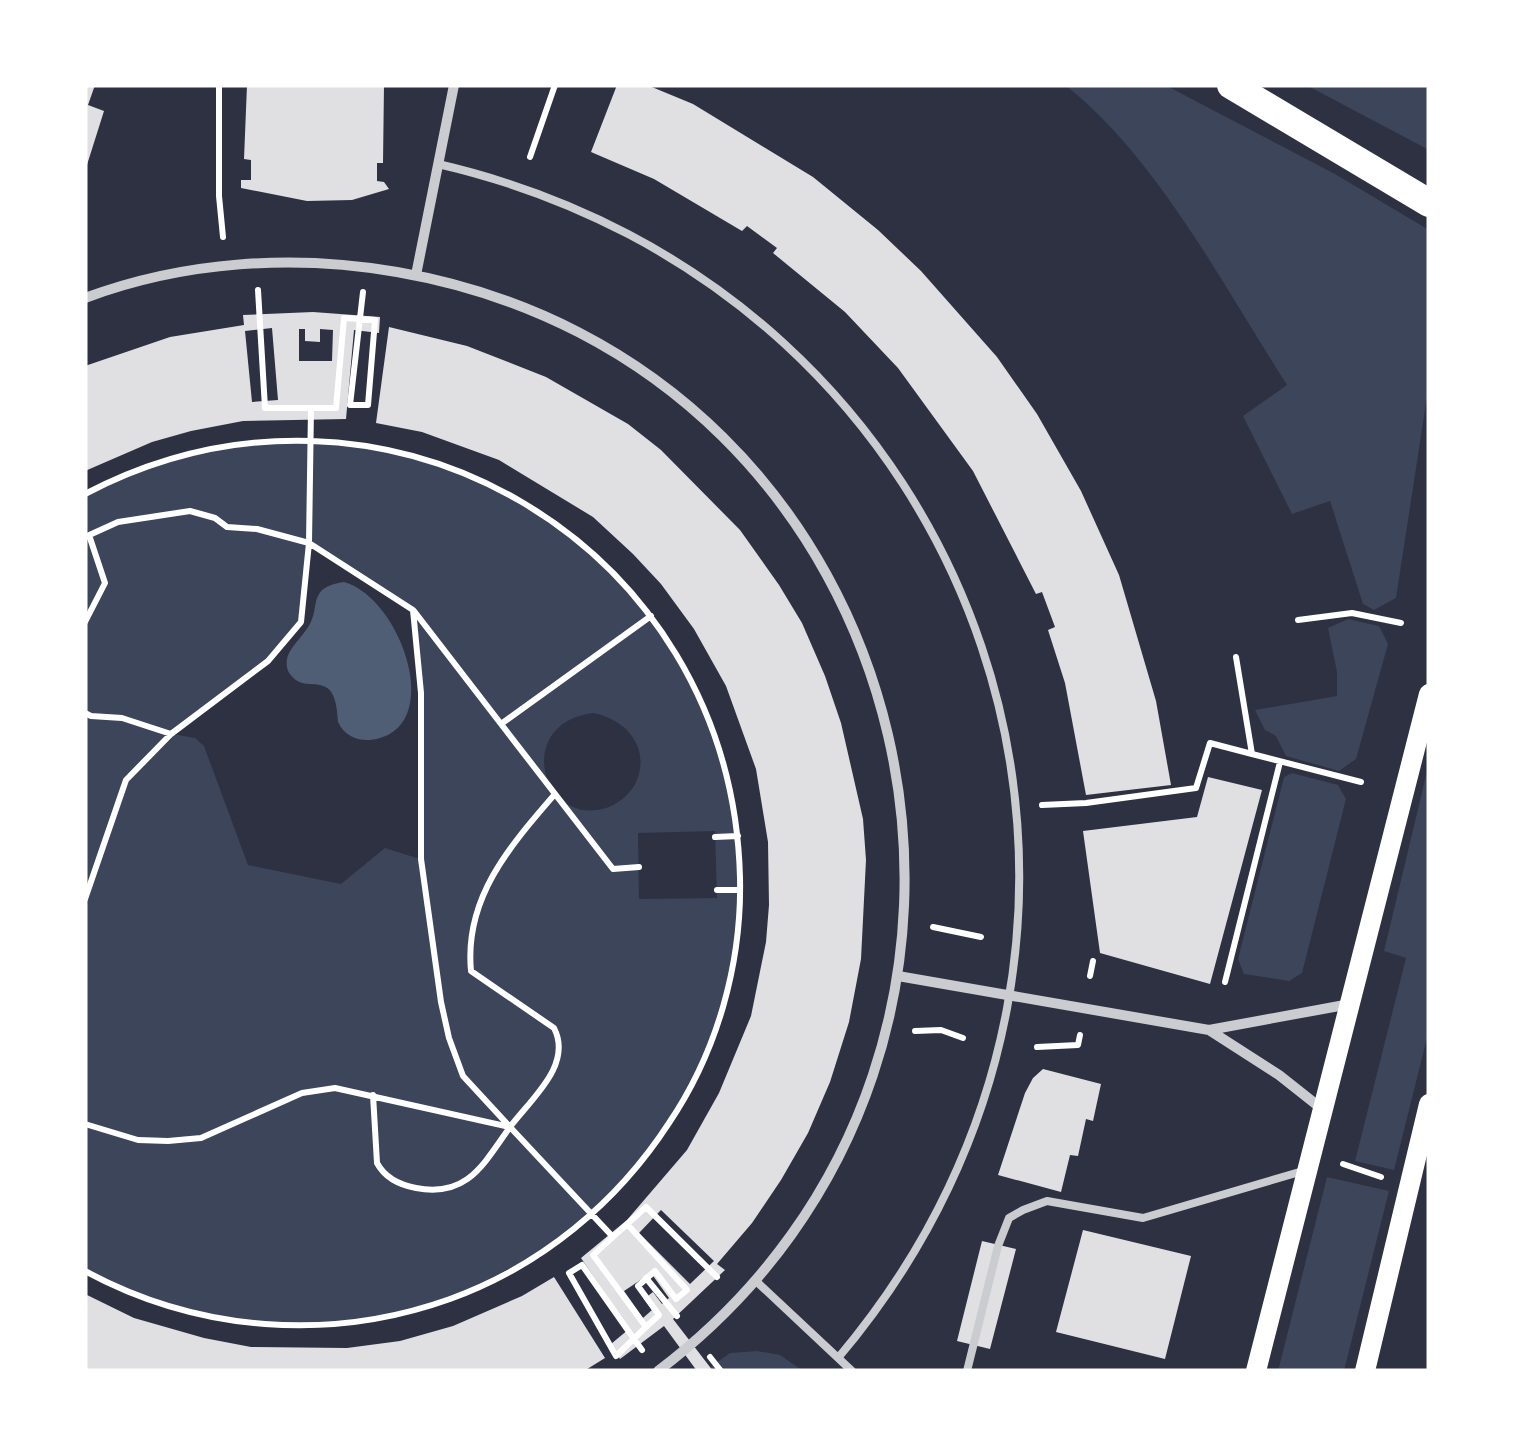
<svg xmlns="http://www.w3.org/2000/svg" width="1514" height="1456" font-family="Barlow,sans-serif">
  <rect width="100%" height="100%" fill="#2d3142"/>
  <path fill="#3c4559" fill-rule="evenodd" d="M1065,85h100l170,89 94,56v154l-33,214 -22,12 -11,-6 -33,-103 -38,13 -49,-98 44,-31c-63,-98 -131,-229 -222,-300z
    M1306,85h123v65z
    M308,440c104,11 176,28 261,93 169,128 219,372 119,558 -8,16 -21,31 -31,46 -27,38 -67,84 -106,109 -13,9 -29,16 -43,23 -62,34 -104,47 -175,53 -15,2 -32,5 -48,4 -29,-1 -76,-7 -103,-16 -33,-10 -65,-26 -97,-39v-777c72,-37 143,-51 223,-54zM310,544l103,66 8,83 -1,166 -35,-11 -44,36 -93,-19 -44,-119 -9,-8 -22,-4 95,-73 33,-39zM593,713c32,6 57,33 44,67 -5,12 -16,22 -28,27 -66,24 -98,-83 -16,-94zM715,831l2,67 -78,1 -1,-66z
    M1348,619l31,7 9,18 -32,115 -17,12 -53,-15 -10,-20 -11,-6 -10,-20 82,-14v-24l-9,-44z
    M1429,763v267l-35,140 -39,-9 51,-203 -22,-7z
    M1292,773l46,12 8,14 -44,174 -13,8 -45,-7 -6,-15 46,-182z
    M1327,1177l62,14 -45,180h-66z
    M757,1351l23,4 23,16h-98l25,-18z"/>
  <path fill="#4f5d75" d="M344,582c58,16 104,150 26,158 -14,1 -26,-5 -32,-18 -2,-59 -32,-24 -48,-48 -3,-3 -4,-11 -3,-15 3,-14 20,-25 25,-40 4,-10 2,-21 10,-29 7,-5 14,-7 22,-8z"/>
  <path fill="#e0e0e3" fill-rule="evenodd" d="M85,85h10l-7,20 16,6 -18,57z
    M247,85h137l-1,78h-6v18l7,1 5,7 -37,11 -45,1 -66,-13v-8h10v-20l-7,-1z
    M617,85h30l46,19 120,73 65,53 43,41 76,86 40,57 44,77 38,84 37,126 15,84 -85,10 -21,-112 -17,-53 7,-3 -13,-35 -6,2 -63,-123 -75,-103 -53,-56 -72,-59 4,-5 -30,-22 -5,5 -88,-52 -63,-27z
    M313,312l67,5 -1,16 -25,-3 -8,89 -103,2 -52,10 -39,11 -67,29v-105l85,-29 74,-12 -1,-10zM272,328l6,72 -26,2 -7,-71zM299,329h6v12l15,1v-13l13,1 -1,31h-33z
    M389,327l78,19 79,31 82,47 33,26 79,80 39,55 23,38 23,53 16,47 22,96 3,41 -5,99 -12,63 -19,60 -22,51 -27,47 -29,43 -35,41 8,6 -52,49 40,52h-16l-33,-45 -44,33 -9,-15 18,-15 -48,-71 46,-38 60,-70 32,-57 32,-77 15,-74 3,-37 -1,-63 -12,-73 -30,-83 -32,-57 -33,-45 -28,-30 -40,-37 -94,-57 -77,-28 -46,-9zM661,1210l53,51 -24,23 -51,-51zM651,1273l18,25 -7,6 -9,-12 -9,7 8,11 -9,8 -19,-27z
    M1208,777l54,13 -52,194 -110,-31 -17,-122 114,-14z
    M1043,1069l58,15 -8,37 -7,-2 -8,37 -8,-1 -9,37 -63,-17 27,-82 8,-15z
    M1083,1230l108,26 -26,103 -109,-27z
    M982,1241l34,8 -26,100 -33,-8z
    M554,1277l51,81 -21,13h-499v-77l49,24 70,20 47,9 96,1 53,-7 53,-15 69,-30z"/>
  <g fill="none" stroke-linecap="round" stroke-linejoin="round">
    <path stroke="#fff" stroke-width="6" d="M219,85v111l4,41
      M530,157l25,-72
      M258,290l7,118h46
      M85,494c297,-156 647,48 655,384 2,86 -23,174 -71,245 -52,80 -128,143 -219,176 -120,43 -252,33 -365,-28
      M85,537l33,-15 72,-11 25,7 12,9 30,2 52,14 2,-135h25l8,-90 31,2 -7,85h-18l13,-113
      M414,611l87,113 150,-108
      M1298,620l54,-7 49,10
      M85,622l20,-39 -16,-48
      M1236,657l16,97 109,28
      M85,713l6,3 31,2 49,16
      M501,724l112,145 26,-2
      M1042,805l44,-2 110,-15 14,-45 42,11
      M715,837l23,-1
      M717,890h23
      M85,899l41,-119 45,-46 97,-73 33,-39 8,-79 104,67 8,83v166l20,143 8,36 14,38 47,51 -175,-39 -33,5 -101,45 -33,3 -30,-1 -53,-16
      M933,927l48,10
      M1090,976l3,-15
      M1225,982l55,-220
      M915,1031l26,-1 22,8
      M1037,1047l41,-2 2,-10
      M373,1095l4,68c8,15 23,22 39,25 52,10 68,-25 94,-61l103,110
      M510,1127c21,-28 63,-62 44,-99l-83,-57c-7,-73 39,-125 84,-177
      M1343,1164l38,13
      M627,1224l60,66 -11,9 -21,-28 -17,15 21,29 -13,12
      M646,1278l31,38
      M642,1350l-8,-11 -52,-74 -13,8 47,83 30,-29 -53,-72 53,-48 71,70
      M710,1357l11,14"/>
    <path stroke="#caccd0" stroke-width="8" d="M438,164c550,127 766,762 400,1194
      M756,1281l96,90
      M967,1371l31,-125 11,-28 14,-8 24,-9 96,17 160,-47"/>
    <path stroke="#caccd0" stroke-width="10" d="M416,275l38,-190
      M85,298c99,-37 209,-44 312,-26 533,92 689,775 261,1099
      M898,976l311,54 141,-26
      M1209,1030l70,45 43,34"/>
    <path stroke="#fff" stroke-width="20" d="M1256,1371l173,-677
      M1365,1371l64,-267"/>
    <path stroke="#fff" stroke-width="28" d="M1231,85l198,118"/>
  </g>
  <rect width="1514" height="1456" fill="none" stroke="#ffffff" stroke-width="175"/>
</svg>
